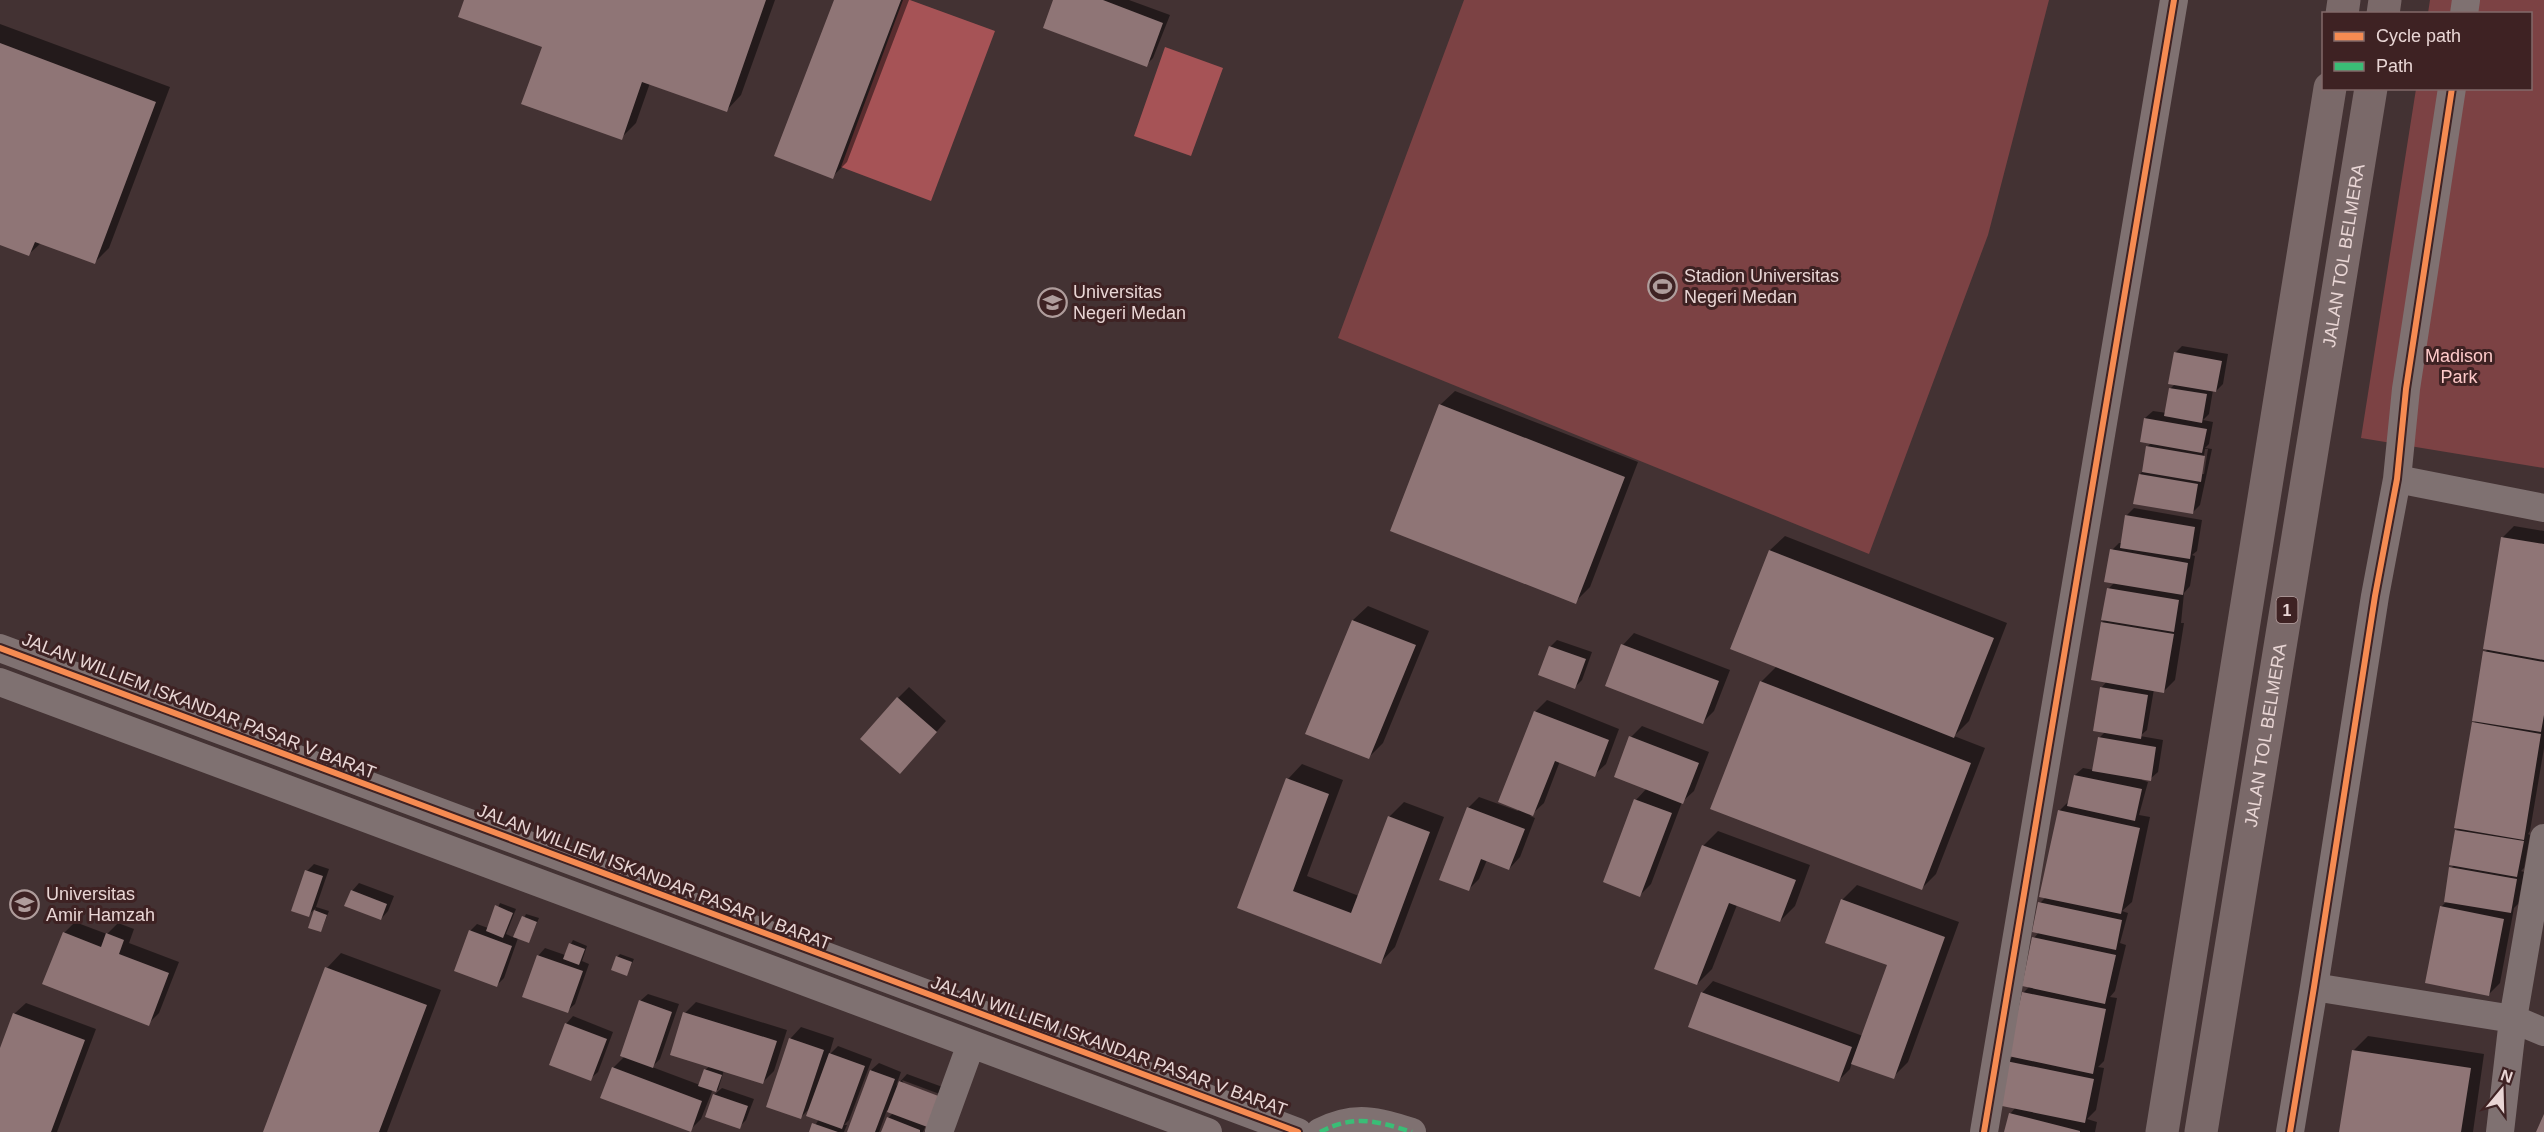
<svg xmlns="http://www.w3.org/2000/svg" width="2544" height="1132" font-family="Helvetica,sans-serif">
  <rect width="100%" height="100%" fill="#433233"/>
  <path fill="#7c4244" d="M1464,0h585l-61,235 -119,319 -531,-216z
    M2430,0h114v468l-183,-30 55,-349 114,-1v-74l-102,-1z"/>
  <path fill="#a65356" d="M903,0h7l85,31 -64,170 -90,-34z
    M1165,47l58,21 -32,88 -57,-20z"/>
  <path fill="#0007" fill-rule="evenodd" d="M466,0h309l-34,95 -14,15 -77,-27 -14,40 -15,15 -78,-92z
    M835,0h74l-62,162 -15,15z
    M1055,0h74l41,15 -17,43 -7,7z
    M0,24l170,63 -61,161 -15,15 -53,-20 -12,11 -29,-11z
    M2182,346l46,8 -5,30 -7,7 -3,-1 -4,24 -6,6 10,2 -4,22 -4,4 7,1 -12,56 -8,8 -52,-39 3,-3 4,-24 4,-4 -6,-25 8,-7 14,2 4,-25 4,-4v-31zM2205,449h3l-4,25h-3z
    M1455,391l183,71 -48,125 -15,15 -135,-197z
    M2134,508l68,12 -5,31 -5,4 3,1 -5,30 -6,7 -3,30h3l-9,57 -11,11 -10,-2 -7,41 -7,6 23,4 -5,32 -8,7 -7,-1 -1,2 6,2 -9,33 11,2 -18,85 -10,9 6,2 -8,30 6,2 -11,46 -5,6 7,1 -13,63 -6,6 6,1 -8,42 -9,9 10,3 -2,10h-90l5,-18 6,-7 -8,-45 5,-6 10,-63 7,-7 4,-48 5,-6 1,-29 6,-6 13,-86 11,-11 5,-25 8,-7 11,2 5,-32 7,-7 -4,-44 5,-6 -5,-59 4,-3 2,-30 7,-7 -3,-32 7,-7h3l4,-27z
    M2514,526l30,5v217l-14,83 -2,3 2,1 -6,33 -3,3 3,1 -6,32 -4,4 -14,75 -11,11 -48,-87 6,-6 4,-33 3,-3 2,-35 3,-2 26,-176 3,-3 15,-112z
    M1785,536l222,87 -38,98 -15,15 31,12 -49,126 -15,15 -160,-207 16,-16 -45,-18 38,-98z
    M1368,606l61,25 -46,112 -15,15 -15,-138z
    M1634,633l96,37 -16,41 -11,11 -96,-36 16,-41z
    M1557,640l35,12 -10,28 -7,7 -25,-40z
    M909,687l37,34 -35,40 -13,-63z
    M1547,700l72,29 -13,35 -12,11 -34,-14 -16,42 -14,13 5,2 -15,39 -11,12 -22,-9 -8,19 -11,11v-82l11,-11 39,14 1,-2 -19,-8 36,-90z
    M1642,726l67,26 -15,39 -12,11 -31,82 -11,11 -4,-95 11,-12 -16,-51z
    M1302,764l41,16 -36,96 52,20 30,-79 15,-15 40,15 -49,130 -14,15 -142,-55 49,-128z
    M1718,831l92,34 -15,41 -15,15 -43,-16 -25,64 -15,15 6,-138z
    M314,864l15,5 -13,38 13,4 -8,20 -12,-4 7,-19 -8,7 -1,-44z
    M359,883l35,13 -6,15 -7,8 -29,-28z
    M1857,885l102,37 -51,140 -15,15 -41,-15 -2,7 -11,11 -137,-87 11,-12 150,55 26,-71 -47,-65z
    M500,903l16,6 -10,25 9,4 11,-24 13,4 -10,23 -11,-3 -14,40 -7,7 -27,-54 7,-7 11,4z
    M75,922l32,12 11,-11 16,6 -5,14 50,19 -20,51 -11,11 -84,-91z
    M573,940l14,6 -5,15 7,3 -14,40 -8,7 -29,-55 7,-8 20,7z
    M341,953l100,37 -54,142h-122l62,-164z
    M620,954l14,5 -7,15 -10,-17z
    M648,994l31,10 -19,55 -8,8 48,18 5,-15 5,-4 -25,-53 11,-11 91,28 -13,41 -11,11 -39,-12 -6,20 -5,-1 -12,30 -11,11 -77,-62 12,-12 15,-55z
    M26,1003l70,26 -39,103h-57v-80l14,-38z
    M573,1016l40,16 -15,40 -8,7 -24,-55z
    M801,1027l33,11 -5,17 9,-9 34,13 -23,61 -5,5h3l-3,7h-33l8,-13 -8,-12 -10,10 -11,-78z
    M2368,1036l116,18 -11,78h-132l12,-81z
    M879,1063l22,9 -5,14 11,-12 41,15 -3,7 -43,-16 24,45 -3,7h-41l6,-14 5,-5 -6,-3 -8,22h-31l23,-62z
    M722,1088l32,11 -8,21 -7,7 -25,-32z"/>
  <path fill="#8f7576" d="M464,0h302l-39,112 -85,-30 -20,58 -101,-36 21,-57 -84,-30z
    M834,0h67l-68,179 -59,-23z
    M1053,0h50l60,23 -16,44 -104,-39z
    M0,43l156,59 -61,162 -60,-22 -6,14 -29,-11z
    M2174,352l48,9 -6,31 -48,-8z
    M2169,388l38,6 -5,29 -38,-7z
    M1439,404l186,73 -49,127 -186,-73z
    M2144,418l63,11 -5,24 -62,-11z
    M2146,446l59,10 -4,26 -59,-10z
    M2139,474l59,10 -5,30 -60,-10z
    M2125,515l70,12 -5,32 -70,-11z
    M2501,537l43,7v116l-61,-11z
    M2110,549l78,14 -5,32 -79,-13z
    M1769,550l225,88 -40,100 -224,-89z
    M2107,588l72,12 -5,32 -73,-12z
    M1352,620l64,25 -47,114 -64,-25z
    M2101,622l73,12 -10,59 -73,-13z
    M1621,644l98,37 -16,43 -98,-38z
    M1549,646l37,13 -11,30 -37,-14z
    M2483,651l61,11v53l-3,17 -69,-11z
    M1760,681l211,82 -49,127 -212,-81z
    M2100,687l48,8 -7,44 -48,-8z
    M897,697l40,35 -37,42 -40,-35z
    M1534,711l75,29 -14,37 -40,-16 -22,55 -35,-14z
    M2472,722l69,12 -17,106 -70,-12z
    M1629,736l70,27 -16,41 -69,-27z
    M2098,737l58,10 -5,34 -59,-10z
    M2074,775l68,14 -7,32 -68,-15z
    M1286,778l43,16 -36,97 58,22 37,-97 42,16 -49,132 -144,-56z
    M1634,799l38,14 -32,84 -37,-15z
    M1467,807l58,22 -16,41 -28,-11 -12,32 -30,-11z
    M2058,810l82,18 -19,86 -82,-17z
    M2455,830l69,11 -7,36 -68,-12z
    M1702,845l94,35 -16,42 -51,-19 -32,82 -43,-16z
    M2449,867l68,12 -6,34 -67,-11z
    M305,870l18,6 -14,41 -18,-6z
    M351,890l36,14 -6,16 -37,-14z
    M1841,899l104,38 -51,142 -43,-15 36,-99 -62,-22z
    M2038,902l84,18 -6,30 -84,-18z
    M495,905l18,8 -10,25 -17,-7z
    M2440,906l64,13 -15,77 -64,-13z
    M314,910l13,5 -6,17 -13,-4z
    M522,916l15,6 -8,21 -16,-6z
    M469,930l43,16 -15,41 -43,-16z
    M63,932l38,15 5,-14 18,7 -5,14 50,19 -20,53 -107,-42z
    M2032,937l84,18 -11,49 -83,-18z
    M569,943l16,6 -6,16 -16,-6z
    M537,955l46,16 -15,42 -46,-16z
    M616,956l16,6 -5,14 -16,-6z
    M325,967l102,38 -48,127h-116z
    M1701,992l151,55 -13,35 -151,-55z
    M2022,992l84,17 -13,65 -85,-18z
    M639,1000l33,12 -19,56 -33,-12z
    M683,1012l94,29 -14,43 -93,-29z
    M13,1013l72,27 -34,92h-51v-84z
    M565,1023l42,16 -16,42 -42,-16z
    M789,1038l35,12 -23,69 -35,-12z
    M2352,1050l119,18 -10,64h-122z
    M829,1053l36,13 -23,63 -36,-13z
    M2006,1061l88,18 -9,44 -88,-18z
    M612,1067l90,34 -11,31 -91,-34z
    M704,1069l18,6 -6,17 -18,-6z
    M870,1070l25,9 -20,53h-28z
    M899,1081l42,16 -11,31 -43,-16z
    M713,1094l35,12 -8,23 -35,-12z
    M2009,1113l71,18v1h-76z
    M2544,1114v18h-8z
    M887,1117l33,13v2h-39z
    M812,1123l26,9h-29z"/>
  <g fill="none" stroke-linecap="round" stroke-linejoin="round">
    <path stroke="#7f7171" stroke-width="28" d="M2464,14l2,-14
      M2397,479l147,29
      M0,648l1298,484
      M0,682l1208,450
      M2314,987l199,32 31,13
      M939,1132l32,-88
      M1320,1132c35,-18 57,-11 92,0
      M1984,1132l190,-1132
      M2290,1132l24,-145 61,-391 22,-117 9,-90 46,-301
      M2500,1132l13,-113 31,-181"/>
    <g stroke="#7a6969" stroke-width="33">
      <path d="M2342,14l2,-14"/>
      <path d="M2383,14l2,-14"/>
      <path d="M2162,1132l168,-1044"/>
      <path id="s1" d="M2201,1132l170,-1044"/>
    </g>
    <path stroke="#3abd76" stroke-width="4.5" stroke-dasharray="9 4.5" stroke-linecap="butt" d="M1320,1132c35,-18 57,-11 92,0"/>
    <defs>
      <path id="cycleway" d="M0,648l1298,484
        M1984,1132l190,-1132
        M2290,1132l24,-145 61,-391 22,-117 9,-90 46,-301"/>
    </defs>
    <use href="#cycleway" stroke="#3e2223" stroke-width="10"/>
    <use href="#cycleway" stroke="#f68b52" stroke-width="6"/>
  </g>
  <defs>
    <symbol id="stadium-ring" viewBox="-11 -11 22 22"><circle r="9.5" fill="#3e2223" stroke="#af9d9c" stroke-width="1.5"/><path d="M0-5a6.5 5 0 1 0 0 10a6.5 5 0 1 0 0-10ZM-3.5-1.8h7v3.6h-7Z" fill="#af9d9c"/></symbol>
    <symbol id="university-ring" viewBox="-11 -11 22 22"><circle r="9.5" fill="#3e2223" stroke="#af9d9c" stroke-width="1.5"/><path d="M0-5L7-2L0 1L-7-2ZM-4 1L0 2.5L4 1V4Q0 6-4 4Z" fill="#af9d9c"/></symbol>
  </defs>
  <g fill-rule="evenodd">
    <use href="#stadium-ring" x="1646" y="270" width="33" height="33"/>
    <use href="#university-ring" x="1036" y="286" width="33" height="33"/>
    <use href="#university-ring" x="8" y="888" width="33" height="33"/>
  </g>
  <g text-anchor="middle" stroke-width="6" stroke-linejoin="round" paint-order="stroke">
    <rect fill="#3e2223" stroke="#b6a0a0" stroke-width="1.5" x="2276.5" y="597" width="21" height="26" rx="4.5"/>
    <g font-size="16" font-weight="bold" fill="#e9d6d5">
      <text x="2287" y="616">1</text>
    </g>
    <g font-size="18" fill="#e9d6d5" stroke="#3e2223">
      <text dy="6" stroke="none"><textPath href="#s1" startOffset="888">JALAN TOL BELMERA</textPath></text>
      <text transform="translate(199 706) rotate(21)" y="6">JALAN WILLIEM ISKANDAR PASAR V BARAT</text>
      <text dy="6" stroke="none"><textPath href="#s1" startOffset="402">JALAN TOL BELMERA</textPath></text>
      <text transform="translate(654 877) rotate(21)" y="6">JALAN WILLIEM ISKANDAR PASAR V BARAT</text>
      <text transform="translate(1109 1046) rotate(20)" y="6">JALAN WILLIEM ISKANDAR PASAR V BARAT</text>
    </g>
    <g font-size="18" fill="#e9d6d5" stroke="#3e2223" text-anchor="start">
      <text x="1684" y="282">Stadion Universitas<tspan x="1684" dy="21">Negeri Medan</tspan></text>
      <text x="1073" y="298">Universitas<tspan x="1073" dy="21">Negeri Medan</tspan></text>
      <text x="46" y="900">Universitas<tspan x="46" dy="21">Amir Hamzah</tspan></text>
    </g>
    <g font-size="18" fill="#fecaca" stroke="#3e2223">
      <text x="2459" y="362">Madison<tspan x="2459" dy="21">Park</tspan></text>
    </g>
  </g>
  <rect x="2322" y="12" width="210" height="78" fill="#3e2223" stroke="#826a6a" stroke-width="1.5"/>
  <rect x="2334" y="32" width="30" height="9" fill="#f68b52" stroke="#826a6a" stroke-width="1.5"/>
  <text x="2376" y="42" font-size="18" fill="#e9d6d5">Cycle path</text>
  <rect x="2334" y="62" width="30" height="9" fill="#3abd76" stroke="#826a6a" stroke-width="1.5"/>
  <text x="2376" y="72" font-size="18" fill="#e9d6d5">Path</text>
  <g transform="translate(2502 1090) rotate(19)" stroke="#3e2223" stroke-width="4.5" paint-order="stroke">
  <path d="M0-4.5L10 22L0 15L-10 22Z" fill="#e9d6d5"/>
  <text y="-9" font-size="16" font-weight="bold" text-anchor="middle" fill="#e9d6d5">N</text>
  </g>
</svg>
